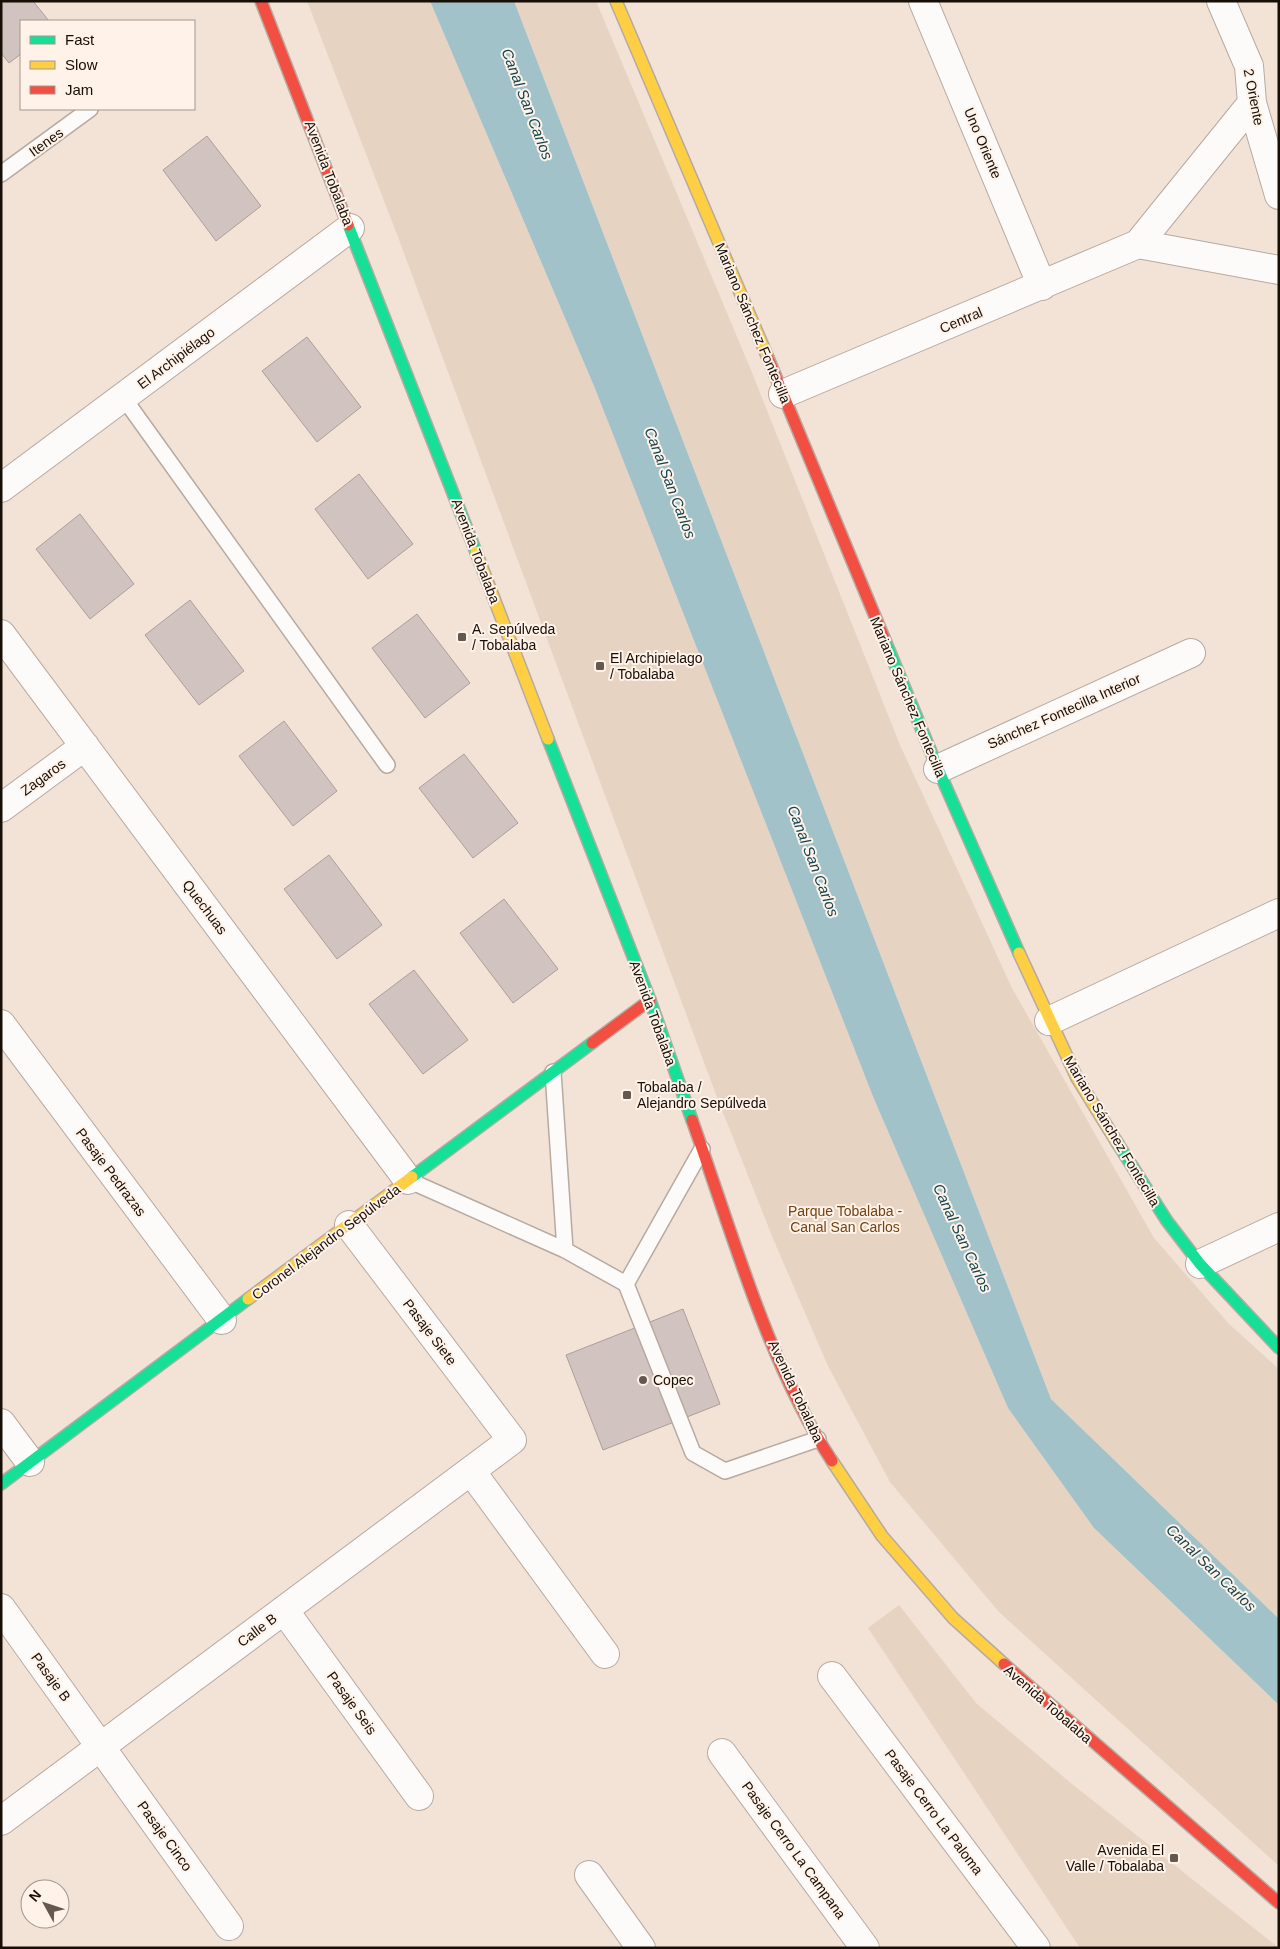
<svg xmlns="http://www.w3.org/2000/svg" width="1280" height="1949" font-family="Helvetica,sans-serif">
  <rect width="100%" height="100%" fill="#f3e2d6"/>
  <path fill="#e7d3c2" d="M307,1h123l164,385 280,713 134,309 86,120 185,177v161l-280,-254 -109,-130 -62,-116 -54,-125 -56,-141 -320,-863z
    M514,1h82l155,369 149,375 112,243 142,250 75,86 50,45v250l-228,-220z
    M899,1605l77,98 96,81 207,164h-199l-212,-320z"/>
  <path fill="#a1c2c9" d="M430,1h84l537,1398 228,220v86l-185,-177 -86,-120 -134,-309 -280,-713z"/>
  <path fill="#d1c3bf" stroke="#ad9e9c" d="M1,1h32l16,20h-28v33l-12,9 -8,-10z
    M207,136l54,70 -45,35 -53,-71z
    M307,337l54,70 -44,35 -55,-71z
    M359,474l54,70 -45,35 -53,-70z
    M80,514l54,70 -44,35 -54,-70z
    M190,600l54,71 -45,34 -54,-70z
    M417,614l53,69 -45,35 -53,-70z
    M284,721l53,70 -44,35 -54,-70z
    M464,754l54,69 -45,35 -54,-70z
    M329,855l53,70 -45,34 -53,-70z
    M504,899l54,70 -45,34 -53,-70z
    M414,970l54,70 -45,34 -54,-70z
    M683,1309l37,95 -117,46 -37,-95z"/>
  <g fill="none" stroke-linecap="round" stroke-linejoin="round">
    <defs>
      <path id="lane" d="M1,174l89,-65
        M123,397l264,368
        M553,1072l12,178
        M408,1180l157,70 61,34 67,169 32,18 93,-32
        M626,1284l76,-135"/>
      <path id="street" d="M923,1l119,285
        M1221,1l28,65 3,37 27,92
        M1138,244l141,26
        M783,394l355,-150 114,-141
        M1,488l349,-260
        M1,634l407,546
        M938,769l253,-116
        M1,808l84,-62
        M1049,1021l230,-108
        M1,1024l221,296
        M1200,1264l79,-37
        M1,1423l29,39
        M471,1471l134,183
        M1,1608l228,318
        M284,1610l135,186
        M832,1676l204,272
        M722,1753l143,195
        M1,1821l511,-381 -163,-215
        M589,1875l52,73"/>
      <path id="fast" d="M348,225l128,327
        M884,638l54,131 81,184
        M548,739l102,261 42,120
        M1118,1144l49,77 33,43 79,84
        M412,1177l180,-134
        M1,1484l247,-185"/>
      <path id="slow" d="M616,1l152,357
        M476,552l72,187
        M1019,953l58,125 41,66
        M248,1299l164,-122
        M832,1461l50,75 71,82 51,46"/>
      <path id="jam" d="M261,1l87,224
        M768,358l116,280
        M592,1043l58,-43
        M692,1120c40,111 75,242 140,341
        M1004,1664l275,239"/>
    </defs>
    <use href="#lane" stroke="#b6aaa1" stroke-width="18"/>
    <use href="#street" stroke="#b6aaa1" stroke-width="30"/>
    <use href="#fast" stroke="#b6aaa1" stroke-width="14"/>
    <use href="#slow" stroke="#b6aaa1" stroke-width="14"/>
    <use href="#jam" stroke="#b6aaa1" stroke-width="14"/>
    <use href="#lane" stroke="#fdfbf9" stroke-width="15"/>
    <use href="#street" stroke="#fdfbf9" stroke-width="28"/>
    <use href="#fast" stroke="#16e098" stroke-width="11"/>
    <use href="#slow" stroke="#ffcf43" stroke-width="11"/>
    <use href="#jam" stroke="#f24e42" stroke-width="11"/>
  </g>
  <g fill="#64584f" stroke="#fef2e9" stroke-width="2">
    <rect x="457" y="632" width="10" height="10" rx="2.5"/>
    <rect x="595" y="661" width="10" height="10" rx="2.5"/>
    <rect x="622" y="1090" width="10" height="10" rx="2.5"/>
    <circle cx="643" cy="1380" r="5"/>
    <rect x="1169" y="1853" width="10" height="10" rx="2.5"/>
  </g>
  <g text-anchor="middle" stroke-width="4" stroke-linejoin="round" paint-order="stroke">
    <g font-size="14" fill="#170e06" stroke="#fef2e9">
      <text transform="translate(1254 97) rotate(79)" y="5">2 Oriente</text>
      <text transform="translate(46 142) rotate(-36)" y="5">Itenes</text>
      <text transform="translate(983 143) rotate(67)" y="5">Uno Oriente</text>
      <text transform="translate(329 173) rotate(69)" y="5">Avenida Tobalaba</text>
      <text transform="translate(961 320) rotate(-23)" y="5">Central</text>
      <text transform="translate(753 323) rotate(67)" y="5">Mariano Sánchez Fontecilla</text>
      <text transform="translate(176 358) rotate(-37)" y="5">El Archipiélago</text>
      <text transform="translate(476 551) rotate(69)" y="5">Avenida Tobalaba</text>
      <text transform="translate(908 697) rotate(67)" y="5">Mariano Sánchez Fontecilla</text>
      <text transform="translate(1064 711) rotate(-24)" y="5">Sánchez Fontecilla Interior</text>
      <text transform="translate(43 777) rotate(-36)" y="5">Zagaros</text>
      <text transform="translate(205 907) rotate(53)" y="5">Quechuas</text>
      <text transform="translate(653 1013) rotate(70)" y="5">Avenida Tobalaba</text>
      <text transform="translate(1112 1131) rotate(59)" y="5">Mariano Sánchez Fontecilla</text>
      <text transform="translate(111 1172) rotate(53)" y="5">Pasaje Pedrazas</text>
      <text transform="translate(326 1242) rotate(-37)" y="5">Coronel Alejandro Sepúlveda</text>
      <text transform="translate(430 1332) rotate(53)" y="5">Pasaje Siete</text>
      <text transform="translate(796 1391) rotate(65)" y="5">Avenida Tobalaba</text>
      <text transform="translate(257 1630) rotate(-37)" y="5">Calle B</text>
      <text transform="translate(51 1677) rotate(54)" y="5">Pasaje B</text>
      <text transform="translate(352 1703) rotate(54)" y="5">Pasaje Seis</text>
      <text transform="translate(1048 1704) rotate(41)" y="5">Avenida Tobalaba</text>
      <text transform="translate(934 1812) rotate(53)" y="5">Pasaje Cerro La Paloma</text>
      <text transform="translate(165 1836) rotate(54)" y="5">Pasaje Cinco</text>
      <text transform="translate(794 1850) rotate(54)" y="5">Pasaje Cerro La Campana</text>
    </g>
    <g font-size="14" fill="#170e06" stroke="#fef2e9" text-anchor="start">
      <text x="472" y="634">A. Sepúlveda<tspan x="472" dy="16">/ Tobalaba</tspan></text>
      <text x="610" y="663">El Archipielago<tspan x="610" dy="16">/ Tobalaba</tspan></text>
      <text x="637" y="1092">Tobalaba /<tspan x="637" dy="16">Alejandro Sepúlveda</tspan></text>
      <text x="653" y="1385">Copec</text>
      <text x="1164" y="1855" text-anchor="end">Avenida El<tspan x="1164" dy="16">Valle / Tobalaba</tspan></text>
    </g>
    <g font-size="14" fill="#744310" stroke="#fef2e9">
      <text x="845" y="1216">Parque Tobalaba -<tspan x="845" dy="16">Canal San Carlos</tspan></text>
    </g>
    <g font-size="15" font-style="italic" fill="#134550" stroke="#fef2e9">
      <text transform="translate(527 104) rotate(69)" y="5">Canal San Carlos</text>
      <text transform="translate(670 483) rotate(69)" y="5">Canal San Carlos</text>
      <text transform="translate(813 861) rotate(69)" y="5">Canal San Carlos</text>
      <text transform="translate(962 1238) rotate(65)" y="5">Canal San Carlos</text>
      <text transform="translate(1211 1568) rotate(44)" y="5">Canal San Carlos</text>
    </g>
  </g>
  <rect width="1280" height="1949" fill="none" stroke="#170e06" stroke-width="5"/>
  <rect x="20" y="20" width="175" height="90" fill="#fef2e9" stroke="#a2978e"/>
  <rect x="30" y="36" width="25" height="8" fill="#16e098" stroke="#a2978e"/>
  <text x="65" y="45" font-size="15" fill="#170e06">Fast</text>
  <rect x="30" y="61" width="25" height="8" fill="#ffcf43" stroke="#a2978e"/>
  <text x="65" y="70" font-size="15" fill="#170e06">Slow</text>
  <rect x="30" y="86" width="25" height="8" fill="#f24e42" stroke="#a2978e"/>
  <text x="65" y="95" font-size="15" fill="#170e06">Jam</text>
  <g transform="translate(45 1904) rotate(310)"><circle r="24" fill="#fef2e9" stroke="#a2978e"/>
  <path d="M0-4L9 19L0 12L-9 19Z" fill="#64584f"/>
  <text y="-8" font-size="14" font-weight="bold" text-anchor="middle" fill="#170e06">N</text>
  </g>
</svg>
